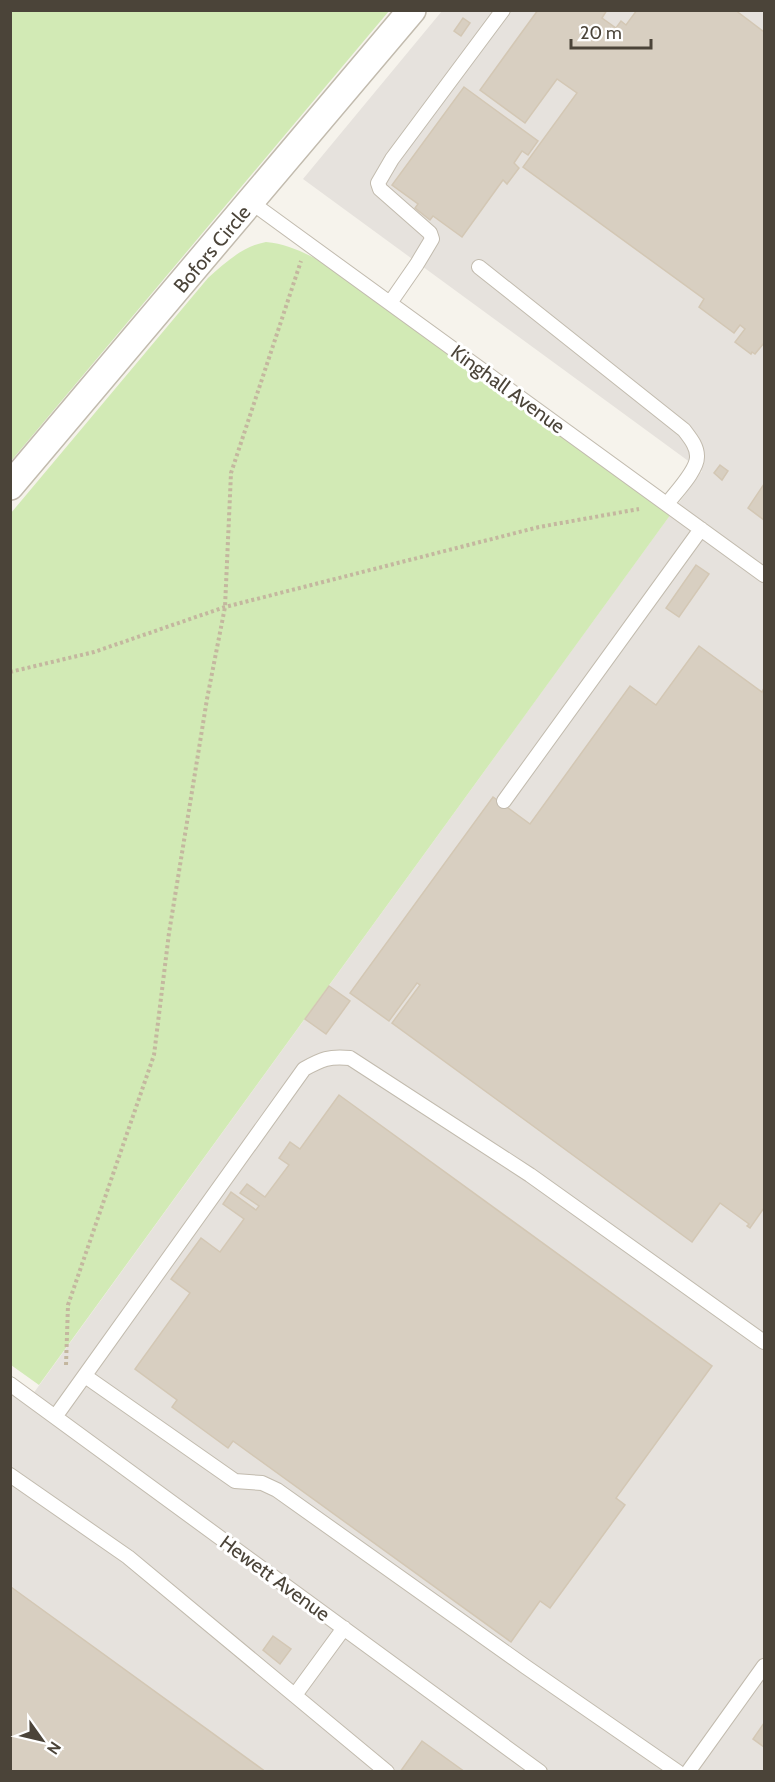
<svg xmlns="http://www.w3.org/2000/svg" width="775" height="1782" font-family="Cabin,sans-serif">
  <rect width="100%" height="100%" fill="#f6f3ec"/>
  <path fill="#e6e2dd" d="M442,11h322v1760h-753l-1,-386 20,13 672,-927 -399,-292z"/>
  <path fill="#d2eab5" d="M11,10l378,1 -378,450 -1,-450z
    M266,242c22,2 39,11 58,21l347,251 -632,871 -28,-20v-852l197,-235c18,-16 35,-32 58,-36z"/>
  <path fill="#d8cfc1" stroke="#d3c7b4" stroke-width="1.5" d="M538,10h69l-5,8 14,10 5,-7 5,4 11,-15h98l29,22v311l-9,11 -3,-2 -1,2 -16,-12 10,-13 -5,-4 -6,8 -35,-26 5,-8 -181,-132 54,-74 -20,-14 -32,44 -45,-33z
    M463,18l7,5 -9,13 -7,-5z
    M464,87l74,54 -10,14 -6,-4 -8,12 5,5 -12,16 -4,-4 -41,57 -29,-21 -3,4 -15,-12 3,-4 -26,-19z
    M720,465l8,6 -6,9 -8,-7z
    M764,484v36l-16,-12z
    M696,565l13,9 -30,43 -13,-9z
    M699,646l63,46 2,-4v520l-14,20 -3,-2 2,-2 -29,-21 -28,39 -300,-219 28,-38 -3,-2 -28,38 -39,-28 143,-196 37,27 100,-138 26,19z
    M329,986l21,15 -24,33 -21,-15z
    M339,1095l373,271 -96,132 9,7 -75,103 -10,-7 -29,41 -278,-201 -5,7 -26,-19 -30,-22 5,-7 -42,-31 55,-76 -19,-14 30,-41 19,14 24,-33 -21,-15 8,-12 25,18 3,-4 -19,-13 7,-9 18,13 24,-32 -10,-7 11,-16 10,7z
    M11,1587l255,185h-256z
    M273,1636l18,13 -11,15 -17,-14z
    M764,1723v24l-11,-8z
    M422,1741l43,31h-65z"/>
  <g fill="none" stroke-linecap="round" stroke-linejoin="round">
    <defs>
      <path id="lane" d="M252,203l512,372
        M479,267l205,163c6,8 13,16 13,26 1,14 -22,37 -30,48
        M390,303l27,-39 15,-25 -2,-6 -50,-44 -2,-6 14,-24 111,-149
        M504,801l197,-272
        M85,1376l150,105 27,2 15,7 249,177 152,105
        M10,1384l530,388
        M55,1417l249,-348c18,-10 25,-13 46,-11l180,117 234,167
        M10,1475l118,82 259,215
        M295,1695l49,-67
        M688,1772l76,-106"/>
      <path id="street" d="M10,486l402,-476"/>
    </defs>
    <use href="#lane" stroke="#c2bbae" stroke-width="16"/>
    <use href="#street" stroke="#c2bbae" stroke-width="30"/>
    <path stroke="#c4b79f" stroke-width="4" stroke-dasharray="3 3" stroke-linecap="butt" d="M10,672l84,-20 131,-45 314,-80 100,-18
      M66,1365l2,-60 86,-250 15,-122 38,-234 18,-92 6,-134 70,-212"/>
    <use href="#lane" stroke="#fff" stroke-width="14"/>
    <use href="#street" stroke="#fff" stroke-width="27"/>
  </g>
  <g text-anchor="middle" stroke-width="6" stroke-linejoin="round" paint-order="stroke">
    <g font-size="20" fill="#4b4439" stroke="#fff">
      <text transform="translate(212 249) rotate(-50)" y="7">Bofors Circle</text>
      <text transform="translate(508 389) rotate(36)" y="7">Kinghall Avenue</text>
      <text transform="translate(275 1578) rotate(36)" y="7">Hewett Avenue</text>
    </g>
  </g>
  <rect width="775" height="1782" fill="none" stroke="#4b4439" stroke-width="24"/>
  <g transform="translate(42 1740) rotate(124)" stroke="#ffffff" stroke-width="4.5" paint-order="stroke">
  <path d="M0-4.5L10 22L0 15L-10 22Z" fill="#4b4439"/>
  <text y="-9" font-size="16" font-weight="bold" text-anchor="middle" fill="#4b4439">N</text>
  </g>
  <path d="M571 39v9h80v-9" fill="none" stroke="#4b4439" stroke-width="3"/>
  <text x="580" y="39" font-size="18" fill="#4b4439" stroke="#ffffff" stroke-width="4.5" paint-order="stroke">20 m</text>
</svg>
